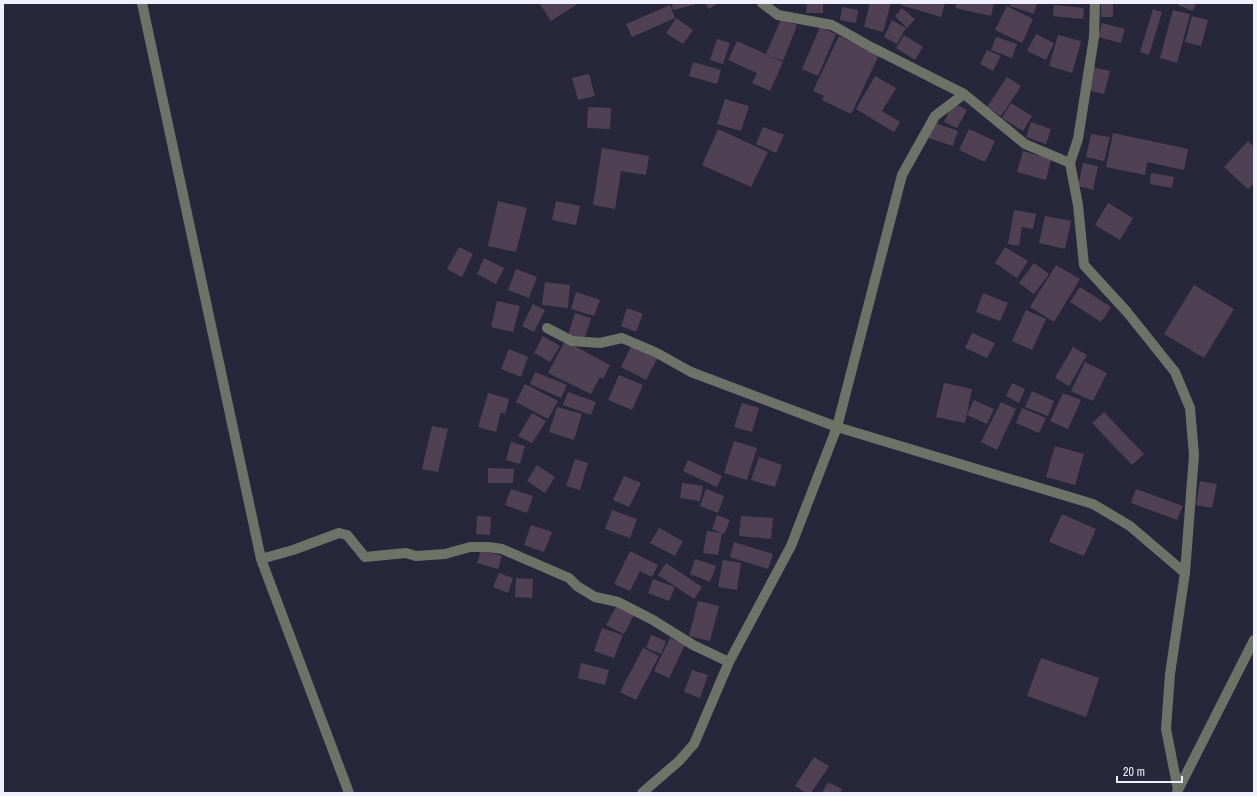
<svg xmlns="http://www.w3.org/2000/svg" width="1257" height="796" font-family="'Archivo Narrow',sans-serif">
  <rect width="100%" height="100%" fill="#27273c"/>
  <path fill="#504053" d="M539,3h36l1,2 -25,16z
    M672,3h22v2l-21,5z
    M705,3h13l-9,6z
    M807,3h16v10h-17z
    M870,3h21l-8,29 -19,-5z
    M902,3h43l-4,14 -40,-12z
    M957,3h37l-3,13 -36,-8z
    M1011,3h26l-3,11 -24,-8z
    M1101,3h12v14h-12z
    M1178,3h18l-3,8 -15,-6z
    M670,5l5,13 -43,19 -6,-13z
    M1054,5l30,3 -1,11 -30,-3z
    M1007,6l26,13 -11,24 -27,-13z
    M842,7l16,3 -2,13 -16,-3z
    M902,8l13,11 -8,9 -12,-12z
    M1153,9l9,3 -13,43 -9,-3z
    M1173,10l17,4 -13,49 -17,-5z
    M1192,16l16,4 -7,26 -16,-4z
    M676,18l17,12 -10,14 -17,-11z
    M781,19l16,6 -14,36 -17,-7z
    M892,20l14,8 -9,16 -13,-7z
    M1102,23l23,6 -4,14 -23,-6z
    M820,27l16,7 -18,42 -16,-7z
    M1036,34l18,9 -8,17 -19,-9z
    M904,35l19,12 -8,13 -19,-12z
    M1058,35l23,6 -9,32 -23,-7z
    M839,36l40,19 -28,59 -29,-14 2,-4 -11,-5z
    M996,37l21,7 -5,14 -21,-8z
    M717,39l13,4 -7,21 -13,-4z
    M737,41l46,21 -13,29 -18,-8 5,-10 -29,-13z
    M987,50l14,6 -8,15 -13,-7z
    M693,62l28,8 -4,14 -28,-8z
    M1093,67l17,4 -6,23 -17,-4z
    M589,74l6,22 -17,4 -6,-22z
    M875,76l21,12 -14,23 18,11 -6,10 -38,-23z
    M1007,77l14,9 -20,30 -14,-9z
    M725,99l24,7 -8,25 -24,-7z
    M953,103l14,7 -10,18 -13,-6z
    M1011,103l21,13 -9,15 -21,-13z
    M588,107l23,1 -1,21 -23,-1z
    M933,122l25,9 -5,15 -25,-8z
    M1031,122l20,7 -5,15 -20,-7z
    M763,127l21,8 -8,18 -20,-9z
    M718,129l50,23 -17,35 -49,-22z
    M969,129l26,12 -10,21 -26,-12z
    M1113,133l75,16 -4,21 -37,-8 -2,13 -39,-8z
    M1091,134l19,3 -6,24 -18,-4z
    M1248,141l6,6v36l-6,6 -24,-22z
    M602,148l47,8 -3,19 -25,-4 -6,38 -22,-4z
    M1023,151l28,8 -5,21 -29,-8z
    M1083,163l15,3 -5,24 -15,-4z
    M1151,173l23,4 -2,11 -22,-4z
    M498,201l29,7 -11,44 -28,-6z
    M556,201l24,5 -4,19 -24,-5z
    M1108,203l25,15 -13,22 -25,-15z
    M1014,210l22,4 -3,15 -11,-2 -3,19 -11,-2z
    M1045,216l26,5 -6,28 -26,-6z
    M459,247l14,7 -11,23 -15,-8z
    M1005,247l23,14 -11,17 -22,-15z
    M484,258l20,10 -8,16 -19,-10z
    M1034,263l15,11 -15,20 -15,-11z
    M1056,265l24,14 -26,43 -24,-15z
    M516,269l21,8 -8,21 -21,-8z
    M545,282l25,3 -2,23 -26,-3z
    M1194,285l40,24 -30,49 -40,-24z
    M1080,287l31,20 -10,15 -31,-20z
    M576,292l24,8 -6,16 -23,-7z
    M983,293l25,10 -8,18 -24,-9z
    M497,301l23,5 -7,26 -22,-5z
    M533,304l12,6 -11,22 -12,-6z
    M627,308l16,6 -7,18 -15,-6z
    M1026,310l20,9 -14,31 -20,-9z
    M575,313l16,5 -7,22 -16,-5z
    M972,333l23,10 -8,15 -22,-10z
    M543,336l17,10 -10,16 -16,-9z
    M565,341l45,24 -7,14 -3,-2 -9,17 -43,-21z
    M632,345l26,12 -12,23 -25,-13z
    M1073,347l14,8 -18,31 -14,-8z
    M509,349l19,8 -7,20 -20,-8z
    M1085,362l22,11 -14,28 -22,-10z
    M535,372l32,13 -6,13 -31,-14z
    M619,375l24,10 -11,25 -24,-10z
    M944,383l28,6 -7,34 -29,-6z
    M1012,383l13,6 -6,14 -13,-7z
    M525,384l33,17 -10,18 -32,-17z
    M1032,391l22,10 -6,15 -23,-9z
    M568,392l28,10 -5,13 -28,-10z
    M488,393l21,6 -4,15 -4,-2 -5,20 -18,-5z
    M1063,393l18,7 -13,29 -18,-8z
    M974,400l20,9 -7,15 -20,-9z
    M1001,402l15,7 -19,41 -16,-8z
    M742,403l17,5 -7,24 -18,-5z
    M557,407l25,7 -8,26 -25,-8z
    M1022,408l24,10 -7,15 -23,-10z
    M1104,412l40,42 -12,11 -40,-42z
    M532,413l14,8 -14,22 -14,-7z
    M432,426l16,3 -10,43 -16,-3z
    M734,441l23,7 -10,32 -23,-7z
    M511,442l14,4 -5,18 -14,-4z
    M1055,446l29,8 -9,31 -29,-8z
    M759,457l23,8 -7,22 -24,-7z
    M575,459l13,4 -8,27 -14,-4z
    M688,460l34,16 -5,11 -34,-16z
    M537,465l18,12 -10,16 -18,-12z
    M488,468l26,1 -1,14h-25z
    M624,476l17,7 -12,24 -16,-7z
    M1200,481l17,3 -5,24 -16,-3z
    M682,483l21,3 -3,15 -20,-3z
    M511,489l22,7 -6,17 -22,-8z
    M706,489l18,7 -6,17 -18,-7z
    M1136,489l47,17 -6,14 -46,-17z
    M612,510l25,9 -7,19 -25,-9z
    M1062,514l34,15 -12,27 -35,-14z
    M717,515l13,5 -6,14 -12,-5z
    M477,516l14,1 -1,18 -14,-1z
    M741,516l32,2 -2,21 -32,-3z
    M531,525l21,7 -8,20 -20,-7z
    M659,528l24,13 -8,15 -25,-13z
    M707,531l15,2 -4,22 -15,-2z
    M734,542l39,12 -5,15 -38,-12z
    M481,550l21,6 -4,13 -21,-6z
    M630,551l28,14 -6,12 -12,-6 -10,20 -16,-7z
    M695,559l21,7 -6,16 -20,-8z
    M723,560l18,3 -4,27 -19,-3z
    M666,563l36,24 -8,12 -36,-24z
    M499,573l14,5 -5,15 -15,-6z
    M516,578l17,1 -1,19 -17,-1z
    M653,579l22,8 -6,14 -21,-8z
    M698,601l21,5 -9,35 -21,-5z
    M617,605l18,8 -11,21 -18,-9z
    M602,628l21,7 -9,23 -20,-7z
    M651,635l15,6 -5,13 -15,-6z
    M670,638l15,7 -16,33 -15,-7z
    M643,648l16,8 -23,44 -16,-8z
    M1041,658l58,20 -13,39 -59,-21z
    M581,663l28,7 -4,15 -27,-7z
    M692,670l16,5 -8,23 -16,-6z
    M814,757l15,9 -18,27h-5l-11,-7z
    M828,782l14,7 -2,4h-18z"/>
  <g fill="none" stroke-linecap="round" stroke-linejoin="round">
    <path stroke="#6e7267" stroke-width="10" d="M142,3l119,556 88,234
      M762,3l16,12 54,10 39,22 93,47 61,50 45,19
      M1095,3l-1,34 -16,102 -8,24 8,42 6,60 43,47 48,60 15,36 4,47 -9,118 -15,101 -4,55 12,61
      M547,328l25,13 28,2 22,-5 35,15 34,19 146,55 256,77 37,22 55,47
      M261,559l32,-9 46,-17 8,2 18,22 41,-4 10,3 29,-2 25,-7h18l14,2 67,29 8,8 18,11 23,5 35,18 40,25 36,17
      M1177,792l77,-152
      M642,793l37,-32 15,-17 35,-82 62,-116 46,-119 65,-252 33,-59 29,-22"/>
  </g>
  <rect width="1257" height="796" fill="none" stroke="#efeffe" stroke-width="8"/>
  <path d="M1117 776v6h65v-6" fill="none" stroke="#efeffe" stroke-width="2"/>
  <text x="1123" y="776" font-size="12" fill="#efeffe" stroke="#27273c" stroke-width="3" paint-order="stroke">20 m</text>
</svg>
